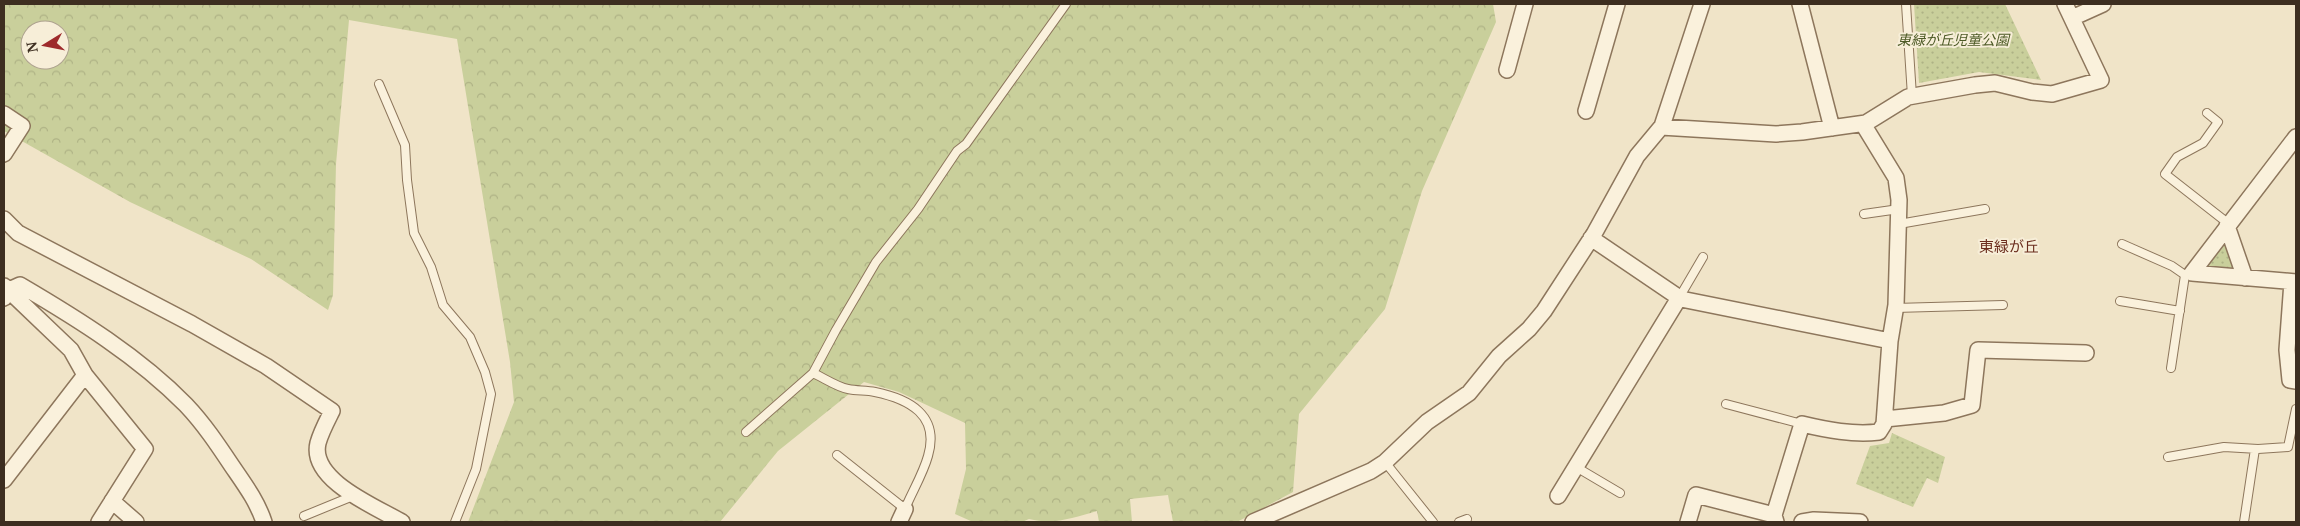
<svg xmlns="http://www.w3.org/2000/svg" width="2300" height="526" font-family="'Noto Serif','Noto Sans JP',serif">
  <defs>
    <pattern id="forest-crowns" width="20" height="18" patternUnits="userSpaceOnUse" patternTransform="scale(1.25)"><rect width="20" height="18" fill="#c9cf9b"/><path d="M2 6a3 3 0 1 1 6 0M12 15a3 3 0 1 1 6 0" fill="none" stroke="#aeb285"/></pattern>
    <pattern id="park-dots" width="8" height="8" patternUnits="userSpaceOnUse" patternTransform="scale(1.25)"><rect width="8" height="8" fill="#c9cf9b"/><path d="M2 2h.1M6 6h.1" fill="none" stroke="#aeb285" stroke-width="1.8" stroke-linecap="round"/></pattern>
  </defs>
  <rect width="100%" height="100%" fill="#f0e4c8"/>
  <path fill="url(#forest-crowns)" fill-rule="evenodd" d="M4,4h1489l3,18 -74,169 -37,118 -86,105 -6,78 -56,30h-64l-5,-27 -38,4 2,23h-33l-2,-11c-24,7 -43,14 -68,8l-7,3h-49l-18,-8 11,-45 -1,-46 -66,-31 -35,-10 -86,69 -58,71h-252l46,-120 -4,-40 -53,-323 -108,-19 -13,144 -3,131 -5,15 -77,-51 -121,-57 -126,-71zM30,30h30v30h-30z"/>
  <path fill="url(#park-dots)" d="M1914,4h91l36,76 -62,-8 -60,11z
    M2224,245h3l9,23 -28,-2z
    M1892,433l53,24 -7,26 -11,-5 -14,29 -57,-23 14,-38 19,-3z"/>
  <g fill="none" stroke-linecap="round" stroke-linejoin="round">
    <defs>
      <path id="lane" d="M1906,4l6,92
        M379,84l26,61 2,35 7,53 17,34 12,38 27,32 15,35 6,22 -15,75 -21,53
        M2207,113l11,9 -15,21 -26,14 -12,17 64,50
        M1864,214l35,-5
        M1899,224l86,-15
        M2122,244l50,22 13,9
        M1679,298l24,-41
        M2120,301l60,10
        M1895,308l108,-3
        M2171,368l14,-93 7,-2
        M813,373c11,5 24,14 35,16 9,2 18,1 27,3 34,7 65,23 53,64 -5,18 -16,36 -23,53l-68,-54
        M1726,404l76,20
        M746,432l67,-59 23,-43 40,-68 42,-53 39,-58 9,-7 100,-140
        M2168,457l56,-10 34,2 30,-2 8,-38
        M1385,462l48,60
        M1576,467l44,26
        M304,516l49,-20
        M1459,522l8,-3
        M2244,522l11,-73"/>
      <path id="street" d="M1800,4l32,124
        M2072,18l31,-14
        M1507,70l18,-66
        M1586,111l31,-107
        M4,114l18,12 -18,28
        M1661,127l115,7 26,-2 64,-9 42,-26 67,-12 20,-2 37,9 20,2 49,-14 -36,-76
        M4,219l14,14 174,91 74,42 66,45c-5,10 -11,21 -14,32 -9,37 58,64 84,79
        M2227,226l18,52
        M1591,238l90,61 209,42
        M2192,273l104,-136
        M2192,273l104,9
        M2292,282l-5,68 3,30 6,1
        M4,286l67,64 14,25 60,74 -46,73
        M4,298l5,-8 11,-5c58,34 119,72 166,120 18,19 32,40 46,61 13,19 25,35 32,56
        M1885,419l59,-6 28,-8 6,-55 108,3
        M4,480l81,-105
        M1558,496l121,-198
        M112,501l24,21
        M899,522l6,-13
        M1253,522l118,-51 14,-9 42,-40 42,-29 30,-37 30,-27 15,-18 50,-77 43,-78 25,-30 40,-122
        M1688,522l8,-27 78,20
        M1776,522l-2,-7 28,-91c25,6 51,11 77,8l5,-8 6,-83 6,-36 3,-105 -3,-22 -33,-54
        M1802,522l12,-2 46,2"/>
    </defs>
    <use href="#lane" stroke="#8d765c" stroke-width="10"/>
    <use href="#street" stroke="#8d765c" stroke-width="18"/>
    <use href="#lane" stroke="#faf1dc" stroke-width="8"/>
    <use href="#street" stroke="#faf1dc" stroke-width="15"/>
  </g>
  <g text-anchor="middle" stroke-width="4" stroke-linejoin="round" paint-order="stroke">
    <g font-size="14" font-style="italic" fill="#4d5a26" stroke="#f7eed8">
      <text x="1953" y="45">東緑が丘児童公園</text>
    </g>
    <g font-size="15" fill="#6b2e1e" stroke="#f7eed8">
      <text x="2009" y="252">東緑が丘</text>
    </g>
  </g>
  <rect width="2300" height="526" fill="none" stroke="#3d2e20" stroke-width="10"/>
  <g transform="translate(45 45) rotate(260)"><circle r="24" fill="#f7eed8" stroke="#ada18e"/>
  <path d="M0-4L9 19L0 12L-9 19Z" fill="#9e2a2b"/>
  <text y="-8" font-size="14" font-weight="bold" text-anchor="middle" fill="#3d2e20">N</text>
  </g>
</svg>
